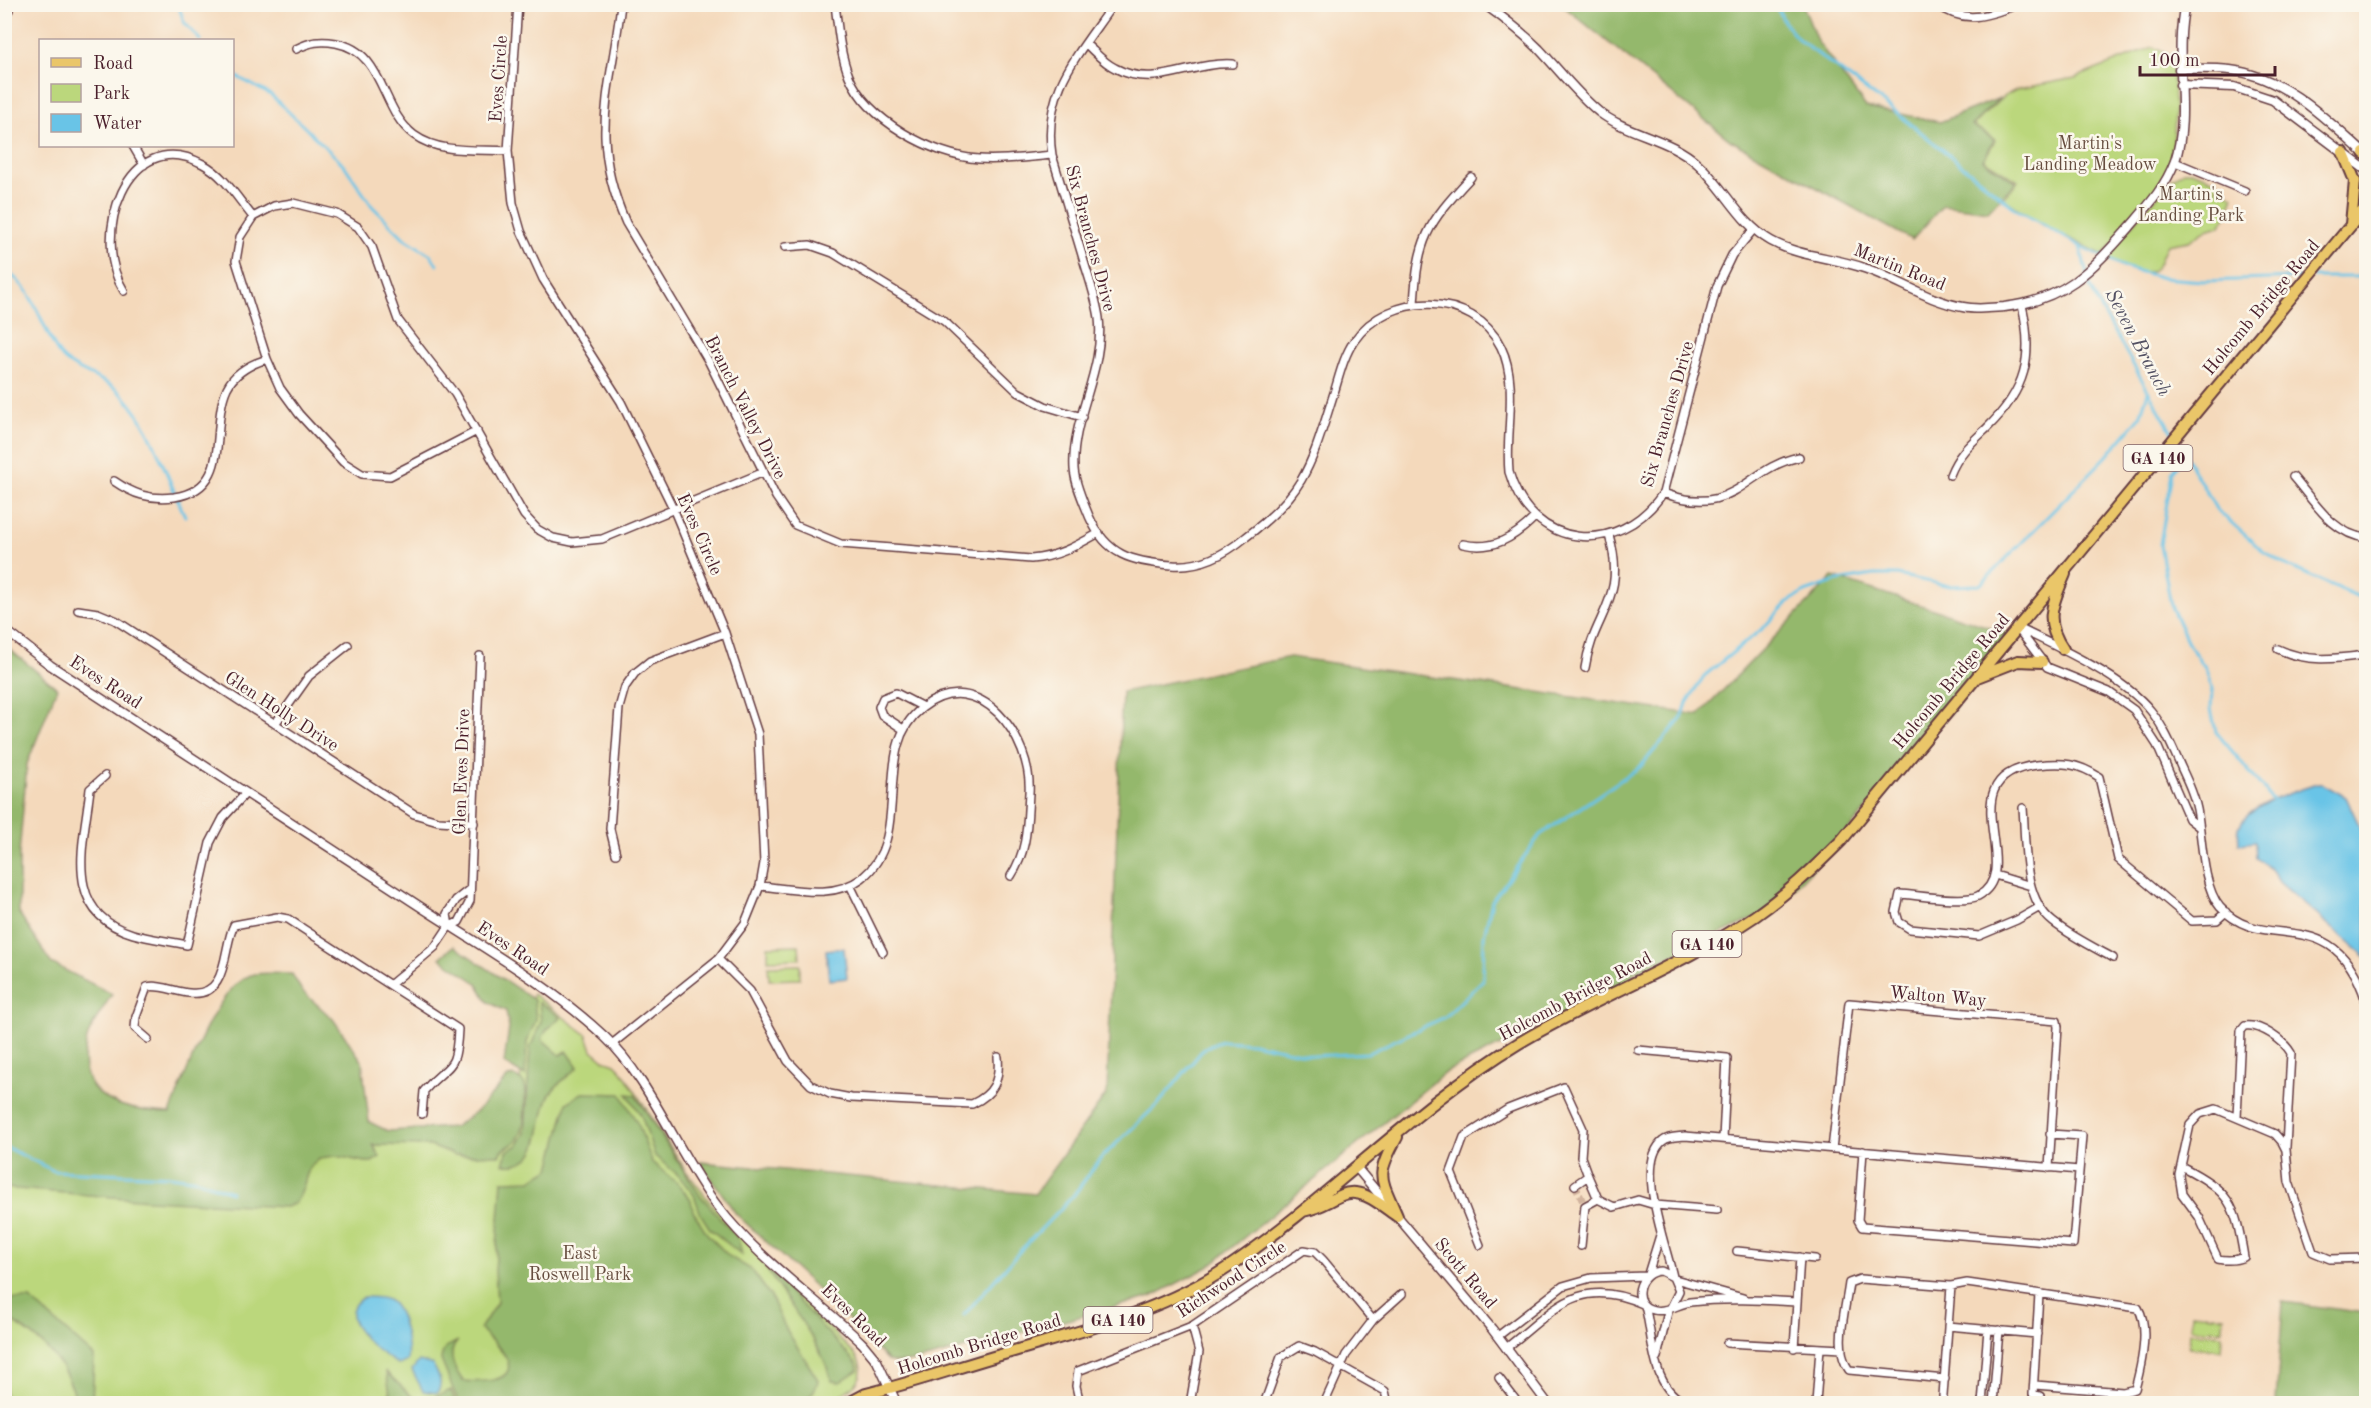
<svg xmlns="http://www.w3.org/2000/svg" width="2371" height="1408" font-family="'Old Standard TT',serif">
  <rect width="100%" height="100%" fill="#fbf7ec"/>
  <filter id="ink" filterUnits="userSpaceOnUse"><feTurbulence type="fractalNoise" baseFrequency=".0167" numOctaves="2"/><feDisplacementMap in="SourceGraphic" scale="12" xChannelSelector="R" yChannelSelector="G"/><feConvolveMatrix kernelMatrix="1 2 1 2 8 2 1 2 1" color-interpolation-filters="sRGB"/></filter>
  <filter id="wash" filterUnits="userSpaceOnUse"><feTurbulence type="fractalNoise" baseFrequency=".008" numOctaves="4" result="noise"/><feDisplacementMap in="SourceGraphic" scale="24" xChannelSelector="R" yChannelSelector="G"/><feGaussianBlur stdDeviation="1.35" result="paint"/><feColorMatrix in="noise" values="0 0 0 0 0 0 0 0 0 0 0 0 0 0 0 0 0 1.4 0 .05"/><feComposite in="paint" operator="in"/></filter>
  <g filter="url(#wash)">
    <rect width="100%" height="100%" fill="#f4d9bb"/>
    <path fill="#bbd77c" stroke="#827b54" stroke-width="1.5" d="M2153,47l19,10c1,40 9,84 -9,123 -9,19 -45,56 -60,75l-61,-30 -39,-27 15,-17 -34,-21 11,-20 -22,-15 31,-29 14,-7 57,-11z
      M2184,171h7l27,10 -2,7 18,8 -7,20 -8,10 -15,5 -15,10 -22,4c-4,6 -5,12 -8,19 -10,19 -42,0 -54,-7l67,-78z
      M799,945l1,14 -32,1v-14z
      M800,965v14l-31,1 -1,-14z
      M533,994l54,41 5,15 12,10 11,4 7,7 64,100 24,31 146,154c17,27 -12,35 -30,48l-821,-1v-256l500,-3 15,-59 3,-56z
      M2192,1313l32,3 -2,15 -31,-3z
      M2190,1332l32,3 -1,15 -32,-3z"/>
    <path fill="#94b86c" stroke="#6f6c4c" stroke-width="1.5" d="M1562,5h241l14,36 49,66 74,15 60,-24 -28,27 22,15 -11,20 33,22 -28,29 -45,-6 -31,35 -182,-100z
      M1833,577l184,59 -179,206 -63,67 -142,64 -1,7 -186,92 -238,195 -57,30 -229,63 -26,3 -8,-2 -55,-58 -97,-89 -36,-52 335,32 72,-101 15,-401 168,-35 409,58z
      M9,649l48,39 -30,76 -8,90v59l32,50 61,31c-8,14 -23,33 -26,49 -12,58 40,68 84,70 14,-33 47,-133 85,-139 12,-2 25,0 37,0l10,17 31,28 29,42 7,61 19,9 66,-4 23,-16 31,-34 7,-1 9,7 2,6c-2,14 1,40 -9,51 -5,7 -13,6 -18,15h-44l-25,-9 -57,-1 7,12 -8,5c-17,1 -34,-11 -52,-3 -21,9 -10,41 -34,48l-137,-7 -144,-12 -1,-503z
      M454,946l80,54 2,20 -9,22 -2,34 -21,-13 5,-35 -3,-17 -18,-9 -11,-19 -37,-25z
      M539,1002l21,15 -14,14 -4,8 18,16 7,-4 11,16c-9,9 -21,16 -28,27 -15,27 -2,75 -47,70l4,-13 10,-5 8,-13 5,-85 11,-26z
      M582,1093l39,1 18,32 13,36 26,22 13,16 2,11 15,24 22,22 22,13 19,27 15,32 32,51c-2,11 -9,17 -18,24l-341,-1 -18,-43c1,-12 7,-14 17,-19 -12,11 -4,28 5,40 13,1 51,3 45,-19 -3,-11 -20,-24 -28,-33l17,-27 -2,-31 7,-90 29,-1 19,-11 17,-66z
      M627,1094l8,1 64,99 39,44 4,17 -32,-26 -9,-14 -7,-20 -16,-20 -23,-19 -14,-41z
      M763,1263l94,101 1,6 -18,12 -8,-1c-13,-43 -47,-80 -69,-118z
      M5,1299h25l64,57 -2,47h-15c-10,-40 -37,-67 -72,-85z
      M2283,1302l83,11v90h-90z
      M386,1372l33,31h-27z
      M451,1390l5,13 -33,-1z"/>
    <path fill="#69c4e7" stroke="#5a7289" stroke-width="1.5" d="M2317,784h6l23,13 20,43v117l-87,-75 -7,-12 -16,-12 -1,-16 -16,2c0,-7 -2,-13 1,-19 11,-21 56,-34 77,-41z
      M844,948l3,30 -18,2 -3,-30z
      M364,1297c7,0 17,0 24,3 15,8 21,46 19,61l-8,4c-20,-12 -70,-49 -35,-68z
      M419,1361l14,4c5,9 11,18 4,28l-14,-2 -11,-21z"/>
    <g fill="none" stroke-linecap="round" stroke-linejoin="round">
      <path stroke="#69c4e7" stroke-width="3" d="M178,4l6,18 16,18
        M1775,4l11,21 13,15 93,69 124,100 64,37 47,22 36,10 40,3 100,-3
        M232,74l39,21 73,70 28,41 32,32 27,17 6,10
        M2080,246l10,41 9,18 117,204 48,43 26,15 76,33
        M4,270c29,16 36,52 52,79 12,22 41,25 60,40 34,28 50,88 69,127
        M2313,277h53
        M2182,451l1,4 -11,17 -12,73 11,61 19,41 15,20 7,21 -1,21 5,23 57,68
        M4,1146l50,25 117,5 27,4 33,12
        M964,1315l56,-64 53,-55 28,-38 59,-56 41,-50 9,-7 13,-4 30,2 61,13 54,-3 77,-36 38,-37 1,-44 8,-35 48,-66 100,-68 42,-49 5,-15 17,-27 58,-47 26,-27 17,-10 32,-11 37,-6h23l53,11 30,-1 126,-128 34,-40 8,-25"/>
    </g>
  </g>
  <g filter="url(#ink)">
    <g fill="none" stroke-linecap="round" stroke-linejoin="round">
      <path stroke="#d2b49e" stroke-width="7" stroke-dasharray="7 3.5" stroke-linecap="butt" d="M1575,1185l10,21"/>
      <defs>
        <path id="minor" d="M9,4v6
          M518,4l-10,147 5,52 8,28 22,48 78,123 52,106 52,125 33,101 6,129 -4,23 -15,37 -27,36 -106,85
          M621,4c-10,87 -33,133 5,219l83,139 67,135 19,28 46,19 190,15c26,-2 45,-13 68,-26
          M835,4c3,24 5,50 14,72 18,44 84,80 130,83 24,2 49,-2 73,-4
          M1113,4c-34,50 -71,87 -61,151 10,33 20,67 30,100 6,21 14,42 17,63 6,53 -28,99 -25,151 1,15 9,32 15,47 17,39 42,46 83,49 29,2 52,-10 74,-28 60,-45 65,-72 87,-141 6,-18 10,-39 21,-55 34,-50 120,-50 147,6 18,37 4,85 8,125 22,78 110,86 154,21l54,-207 15,-31 22,-26
          M1937,4c28,22 53,11 82,0
          M1086,44c9,8 18,19 29,24 40,22 77,-7 118,-4
          M296,49c14,-7 24,-9 40,-6 49,9 44,67 78,92 26,19 63,14 94,16
          M133,146l11,19
          M2175,162l70,29
          M785,247l25,-2 23,8 111,68 74,71 27,14 37,11
          M124,291c-34,-53 2,-168 79,-127 21,11 35,35 50,53
          M1414,304c4,-65 12,-79 57,-127
          M477,431l-87,45 -28,-2 -19,-12 -44,-48 -19,-26 -13,-29 -31,-98 4,-24 13,-20 21,-11 19,-3 44,11 21,13 14,20 26,73 57,74 69,121 13,14 16,9 19,4 30,-3 162,-67
          M1950,475c8,-21 21,-32 37,-47 39,-38 47,-71 35,-123
          M2293,477c21,24 39,57 73,61
          M114,481c19,13 35,19 60,16 60,-9 35,-70 53,-109 8,-16 24,-24 40,-29
          M1663,493c73,26 80,-24 136,-36
          M1463,544c30,7 51,-6 72,-27
          M78,610l20,3 17,7 299,194 24,7 36,2
          M2016,627c40,19 108,50 135,84 13,16 22,38 30,56 7,15 15,32 17,48 4,24 5,73 22,92 45,50 113,-9 146,94
          M2018,629l29,38 62,25 25,18 23,35 32,74 9,7
          M2278,649c29,14 57,10 88,6
          M1585,668c8,-55 43,-68 24,-133
          M275,724l34,-48 39,-31
          M903,729l-21,-14 -3,-8 4,-9 13,-5 27,14
          M105,776l-15,13c-6,55 -29,124 43,145 17,5 36,7 54,11l23,-102 13,-25 23,-25
          M2023,808c3,36 -1,90 30,114 18,14 40,25 60,36
          M616,854l-6,-25 9,-121 6,-21 10,-14 15,-12 75,-28
          M1995,875l36,11
          M850,885l33,67
          M760,886c34,3 73,14 102,-8 53,-42 7,-129 60,-170 57,-45 111,31 107,85 -2,31 -1,57 -18,83
          M2040,907l-23,13 -38,16 -69,-7 -11,-7 -3,-10 4,-18c17,1 64,9 78,2 50,-26 -33,-120 59,-131 25,-3 41,-2 62,12l19,82 74,62 25,-1 9,-8
          M449,926l-2,-12 9,-14 14,-11
          M718,959l32,32 38,70 23,24 19,9 21,4 121,6c22,-10 28,-24 26,-47
          M391,984l44,-37 14,-21 10,-4 11,-21 10,-245
          M148,1039l-13,-11 1,-11 11,-30c13,-3 29,5 42,6 41,5 33,-45 45,-68l43,-8 11,2 170,110c-2,46 -9,32 -34,62l-2,23
          M1638,1050l89,8 -4,81
          M2237,1117l4,-86 4,-5c15,-3 39,15 46,27l-5,94
          M1832,1149l17,-146 208,18 1,6 -9,141
          M1863,1151l-5,69 4,7 211,17 9,-108 -32,-2
          M2181,1166c50,26 54,37 63,91 -9,4 -16,4 -26,2l-19,-42 -17,-23 -3,-19 11,-50 10,-11 16,-5 59,25 7,8 4,8 3,32 24,70 17,7 36,-1
          M1575,1185l13,-9
          M1480,1245l-29,-73 13,-35 44,-28 56,-22 19,42 -2,28 7,19 10,23 16,8 24,-7 17,5 62,5
          M1581,1246l4,-40 13,-7
          M1737,1251l78,8
          M1648,1274l13,-42
          M1673,1277c-6,-30 -39,-113 -10,-136 6,-5 15,-4 22,-5l394,34
          M1675,1279l68,19
          M2039,1294l-6,100 7,2v8
          M1645,1306c9,33 5,83 43,98
          M1671,1307l8,-16 -6,-14 -12,-6c-23,0 -32,34 -7,39 11,3 25,-6 36,-8 36,-4 71,-2 107,0
          M1948,1326l89,8
          M1498,1336l65,-50 28,-8 54,-2
          M1727,1343l115,6
          M1506,1348c49,-38 72,-73 137,-44
          M1794,1348l6,-91
          M1657,1357l12,-49
          M1499,1378l16,21 -5,5
          M1945,1379l-96,-9c-16,-21 -3,-62 0,-87l11,-4 91,7 16,-3 171,25c12,19 3,59 -3,81l-12,3 -88,-7
          M1943,1396l8,-110
          M1080,1404l-4,-18 2,-15 114,-45 112,-76 11,2 8,8 50,60
          M1190,1404l9,-52 -7,-26
          M1264,1404l17,-47 18,-11 16,6 70,39 3,13
          M1324,1404l22,-49 27,-35 29,-26
          M1816,1404l4,-56
          M1982,1404l6,-75
          M1993,1404l6,-74"/>
        <path id="tertiary" d="M1484,4c20,14 38,28 55,45 20,21 38,45 60,63 30,23 71,26 99,52 27,24 41,59 73,77 29,16 62,16 93,27 34,11 63,33 99,39 14,3 27,1 41,0 60,-7 86,-35 125,-79 18,-21 36,-40 46,-67 16,-47 -2,-104 10,-157
          M2179,69c17,0 34,-1 51,1 56,7 97,50 136,85
          M2180,85l54,2 39,13 93,70
          M4,629l46,36c119,78 238,155 357,233 65,43 141,85 198,139 45,42 74,119 113,170 41,53 98,91 145,137l14,17 20,43
          M1356,1167l136,162 56,75"/>
        <path id="primary" d="M2343,152l12,29 -4,43
          M2364,153l2,1
          M2063,649c-20,-29 -10,-46 2,-75
          M1977,677l41,-16 24,1
          M1397,1137c-22,40 -17,39 0,79
          M1303,1211c19,-4 23,-9 39,-16 19,-9 40,11 55,21
          M847,1404l19,-10c50,-12 98,-29 148,-43 74,-22 151,-41 216,-85 101,-69 185,-160 289,-223 77,-46 162,-77 236,-127 32,-22 59,-48 86,-75l525,-634"/>
      </defs>
      <use href="#minor" stroke="#643b41" stroke-width="10"/>
      <use href="#tertiary" stroke="#643b41" stroke-width="11"/>
      <use href="#primary" stroke="#643b41" stroke-width="14"/>
      <use href="#minor" stroke="#fff" stroke-width="7"/>
      <use href="#tertiary" stroke="#fff" stroke-width="8"/>
      <use href="#primary" stroke="#eac669" stroke-width="10"/>
    </g>
  </g>
  <g text-anchor="middle" stroke-width="5" stroke-linejoin="round" paint-order="stroke">
    <g fill="#fbf7ec" stroke="#7f6065" stroke-width="1.5">
      <rect x="2123.5" y="445" width="69" height="26" rx="4.5"/>
      <rect x="1672.5" y="931" width="69" height="26" rx="4.5"/>
      <rect x="1083.5" y="1307" width="69" height="26" rx="4.5"/>
    </g>
    <g font-size="16" font-weight="bold" fill="#4a1f2b">
      <text x="2158" y="464">GA 140</text>
      <text x="1707" y="950">GA 140</text>
      <text x="1118" y="1326">GA 140</text>
    </g>
    <g font-size="18" fill="#4a1f2b" stroke="#fbf7ec">
      <text transform="translate(498 79) rotate(-86)" y="6">Eves Circle</text>
      <text transform="translate(1091 238) rotate(75)" y="6">Six Branches Drive</text>
      <text transform="translate(1900 267) rotate(22)" y="6">Martin Road</text>
      <text transform="translate(2261 307) rotate(-50)" y="6">Holcomb Bridge Road</text>
      <text transform="translate(746 407) rotate(63)" y="6">Branch Valley Drive</text>
      <text transform="translate(1667 414) rotate(-74)" y="6">Six Branches Drive</text>
      <text transform="translate(700 534) rotate(66)" y="6">Eves Circle</text>
      <text transform="translate(1951 681) rotate(-50)" y="6">Holcomb Bridge Road</text>
      <text transform="translate(106 682) rotate(33)" y="6">Eves Road</text>
      <text transform="translate(282 711) rotate(33)" y="6">Glen Holly Drive</text>
      <text transform="translate(461 772) rotate(-88)" y="6">Glen Eves Drive</text>
      <text transform="translate(513 948) rotate(34)" y="6">Eves Road</text>
      <text transform="translate(1575 996) rotate(-28)" y="6">Holcomb Bridge Road</text>
      <text transform="translate(1938 996) rotate(5)" y="6">Walton Way</text>
      <text transform="translate(1466 1273) rotate(50)" y="6">Scott Road</text>
      <text transform="translate(1231 1279) rotate(-33)" y="6">Richwood Circle</text>
      <text transform="translate(854 1315) rotate(44)" y="6">Eves Road</text>
      <text transform="translate(979 1344) rotate(-17)" y="6">Holcomb Bridge Road</text>
    </g>
    <g font-size="18" fill="#664d3f" stroke="#fbf7ec">
      <text x="2090" y="149">Martin's<tspan x="2090" dy="21">Landing Meadow</tspan></text>
      <text x="2191" y="200">Martin's<tspan x="2191" dy="21">Landing Park</tspan></text>
      <text x="580" y="1259">East<tspan x="580" dy="21">Roswell Park</tspan></text>
    </g>
    <g font-size="20" font-style="italic" fill="#535163" stroke="#fbf7ec">
      <text transform="translate(2139 342) rotate(62)" y="7">Seven Branch</text>
    </g>
  </g>
  <rect width="2371" height="1408" fill="none" stroke="#fbf7ec" stroke-width="24"/>
  <rect x="39" y="39" width="195" height="108" fill="#fbf7ec" stroke="#b4a19f" stroke-width="1.5"/>
  <rect x="51" y="58" width="30" height="9" fill="#eac669" stroke="#b4a19f" stroke-width="1.5"/>
  <text x="93" y="69" font-size="18" fill="#4a1f2b">Road</text>
  <rect x="51" y="84" width="30" height="18" fill="#bbd77c" stroke="#b4a19f" stroke-width="1.5"/>
  <text x="93" y="99" font-size="18" fill="#4a1f2b">Park</text>
  <rect x="51" y="114" width="30" height="18" fill="#69c4e7" stroke="#b4a19f" stroke-width="1.5"/>
  <text x="93" y="129" font-size="18" fill="#4a1f2b">Water</text>
  <path d="M2140 66v9h135v-9" fill="none" stroke="#4a1f2b" stroke-width="3"/>
  <text x="2149" y="66" font-size="18" fill="#4a1f2b" stroke="#fbf7ec" stroke-width="4.5" paint-order="stroke">100 m</text>
</svg>
